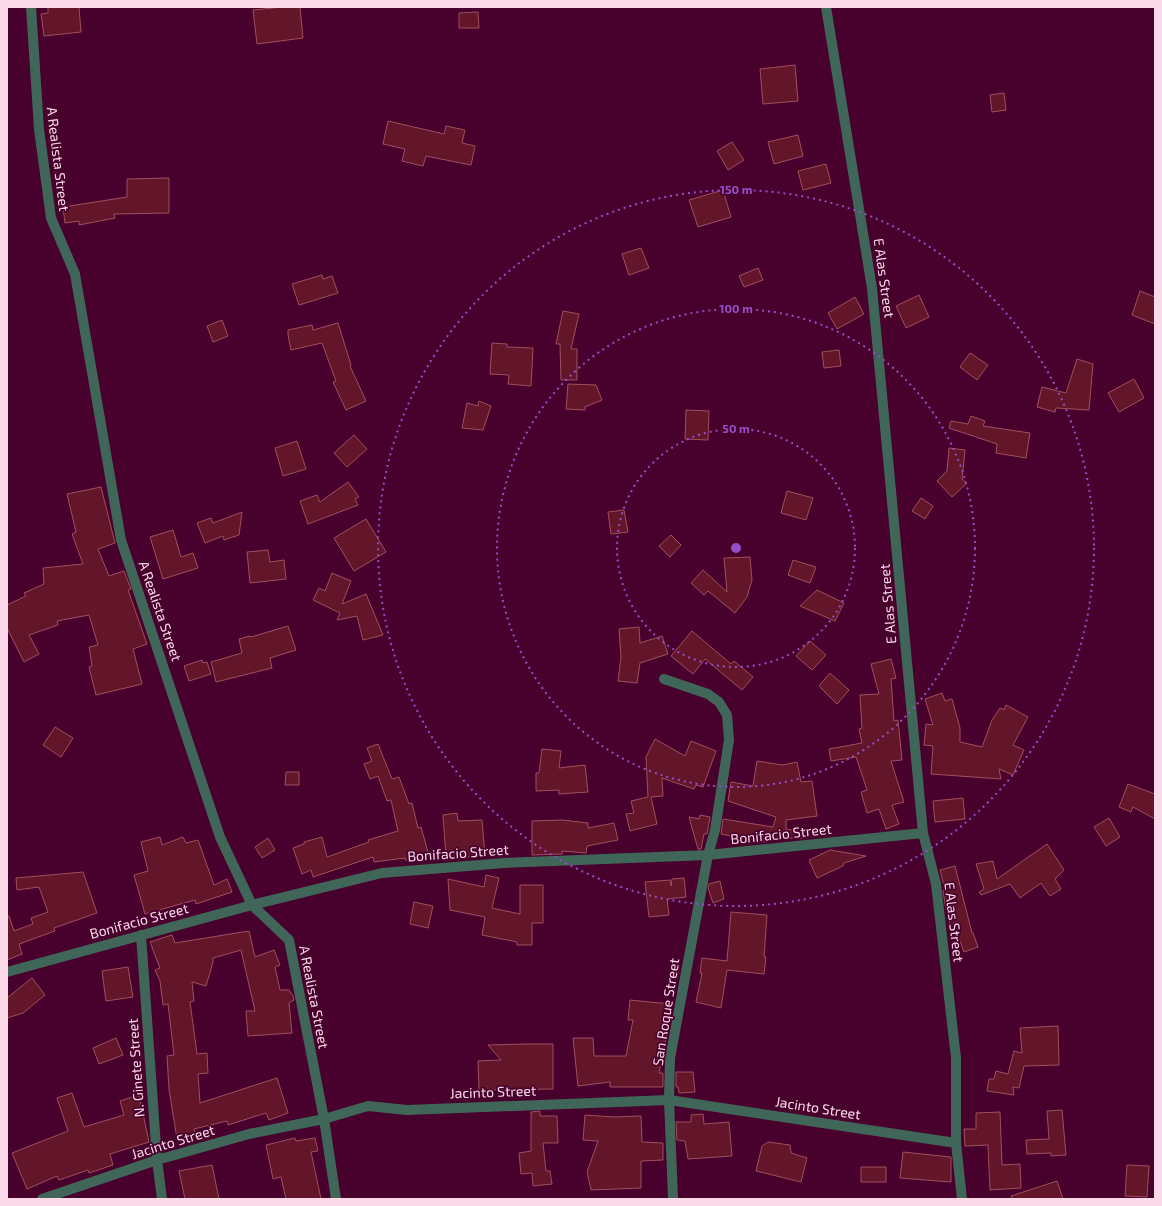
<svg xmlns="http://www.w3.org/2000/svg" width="1162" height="1206" font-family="'Exo 2',sans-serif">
  <rect width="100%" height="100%" fill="#47012c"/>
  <path fill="#63162a" stroke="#a14f5e" d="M48,7h31l2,25 -37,4 -3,-22 7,-1z
    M283,7h17l3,31 -46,6 -4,-34z
    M478,12l1,16h-20v-15z
    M795,65l3,36 -35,3 -3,-35z
    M1004,93l2,17 -14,2 -2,-17z
    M388,121l56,13 2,-8 19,4 -3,13 13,3 -4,19 -45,-9 -3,10 -21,-5 3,-12 -22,-5z
    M798,135l5,21 -29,8 -6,-22z
    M732,142l12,18 -16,10 -11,-19z
    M826,164l5,19 -28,7 -5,-19z
    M169,178v35l-55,1 1,4 -36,7v-4l-14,2 -2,-16 64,-10v-18z
    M723,190l8,27 -33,10 -9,-27z
    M641,248l8,20 -20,7 -7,-21z
    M758,268l5,12 -19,7 -5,-11z
    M322,275l1,4 9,-3 6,17 -39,12 -7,-21z
    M1140,291l15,6v27l-23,-9z
    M919,295l10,22 -23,11 -10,-22z
    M855,297l9,17 -27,15 -9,-16z
    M563,311l16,3 -8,35h6v31h-16l-1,-36h-4z
    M222,320l6,16 -15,6 -6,-16z
    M338,323l13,42 -1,1 16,35 -20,9 -13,-28 3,-1 -14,-38 -31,7 -3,-15v-5l24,-5 1,5z
    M492,343l15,1v3l26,1 -2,38 -23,-2 1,-9 -19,-1z
    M839,350l2,16 -17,2 -2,-16z
    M970,353l18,12 -11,15 -17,-13z
    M1077,359l16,5 -4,46 -33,-2 -1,4 -18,-5 5,-20 24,6z
    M1134,379l10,19 -25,14 -11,-19z
    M568,384l28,1 6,15 -17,7v3l-19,-1z
    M479,401l12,5 -8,24 -21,-2 5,-25 11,3z
    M686,410l23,1 -1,29 -23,-1z
    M971,416l14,5 -2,5 47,7 -4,25 -30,-5 1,-9 -48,-16 2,-7 17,3z
    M354,435l13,14 -20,18 -13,-14z
    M297,441l9,28 -23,7 -8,-28z
    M949,448l16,2 -3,29 5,4 -15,14 -15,-16 10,-10z
    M348,482l11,15 -4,2 3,6 -50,19 -8,-23 17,-6 3,7z
    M101,487l14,56 -17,6 11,27 15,-5 7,18 -3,1 19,54 -14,5 9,35 -46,11 -7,-28 3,-1 -3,-19 9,-2 -9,-30 -32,6 1,4 -29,10 10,19 -15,8 -17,-34v-23l19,-9 -2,-3 20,-9 -1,-16 40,-4 -11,-30 4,-2 -9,-38z
    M787,491l26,7 -7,22 -25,-7z
    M921,498l12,8 -8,13 -13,-8z
    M624,510l4,22 -17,2 -3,-22z
    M242,512l-3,23 -15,5 -1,-4 -18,7 -8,-20 14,-5 2,5z
    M366,519l20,33 -32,19 -20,-33z
    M173,530l8,27 12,-4 5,15 -35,11 -13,-42z
    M671,535l10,10 -11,12 -11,-11z
    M268,550l2,12 14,-2 2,19 -36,4 -3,-31z
    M750,557l2,23 -5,17 -12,16 -27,-22 -4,4 -13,-12 12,-13 24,22 -3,-34z
    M793,560l23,7 -6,16 -22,-8z
    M332,573l19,8 -9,23 24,-10 17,41 -20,5 -6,-24 -20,4 3,-7 -27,-13 6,-12 6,3z
    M817,590l27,13 -9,18 -35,-15z
    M288,626l8,24 -26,8 2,10 -56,14 -5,-20 31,-9 -3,-14 11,-3 1,1z
    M639,627l1,16 22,-7 6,18 -28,9 -3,20 -19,-2 3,-24 -2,-28z
    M692,631l39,33 3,-3 19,16 -11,13 -37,-31 -12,15 -22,-18z
    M810,641l16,14 -14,15 -16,-14z
    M891,659l5,19 -5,1 3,42 4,-1 4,40 -11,1 13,41 -12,3 7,19 -13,5 -7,-20 -12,4 -6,-21 6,-2 -11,-33 -25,4 -2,-12 33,-6 -3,-14 3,-1 -2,-33 19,-1 -8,-30z
    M202,660l1,3 4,-1 4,12 -22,7 -5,-15z
    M830,673l19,17 -12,14 -18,-18z
    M942,693l3,8 7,-2 8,29v14l22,5 10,-27 8,-12 4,2 2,-5 22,12 -15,28 11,5 -11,25 -14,-6 2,10 -70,-5 2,-28 -9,-1 2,-21 7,1 -8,-26z
    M55,727l18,11 -12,19 -18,-12z
    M655,739l30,17 6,-15 25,10 -13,36 -7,-2 -2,4 -32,-11 1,18 -12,1 6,27 -27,7 -4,-17 8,-1 -3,-12 17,-4 -2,-40z
    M378,744l14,35 7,-2 10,27 3,-1 6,25 3,-1 8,29 -14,4h-10v-2l-31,4 -1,-5 -60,20 -2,-7 -9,4 -9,-26 11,-4v-2l18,-5 5,20 42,-15 -1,-2 30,-9 -7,-31 -4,1 -9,-25 -8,3 -6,-15 8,-3 -5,-13z
    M542,749l19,2 -2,17 26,-3 3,27 -29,2v-4l-23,1v-18h3z
    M757,761l25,4 15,-3 4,20 11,-1 5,35 -31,4v9l16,3v6l-36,1 -1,3 -44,-8 2,-15 50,8 3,-10 -48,-16 3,-19 22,4z
    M286,772h13v13h-14z
    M1128,784l27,10v25l-22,-12 -2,5 -12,-5z
    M963,798l2,21 -30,3 -2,-21z
    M457,813l1,8 24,-1 3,36 -39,2 -3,-43z
    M700,815l10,2 -3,17h-3l-3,15h-3l-9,-32 10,2z
    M1109,818l11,19 -14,9 -12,-19z
    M562,820l26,3v5l26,-5 4,17 -31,6 -1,7 -24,-2v3l-30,1v-34z
    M160,837l2,8 21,-8 3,6 12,-3 16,45 13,-6 5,13 -36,12 -1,-4 -50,14 -11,-39 14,-4 -7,-29z
    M268,838l7,12 -13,8 -7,-11z
    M1047,844l17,26 -9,9 6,10 -11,7 -9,-13 -21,15 -10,-14 -29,11 -2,-3 5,-3 -8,-25 17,-3 4,18z
    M830,850l36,6 -22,7 -1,3 -26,12 -8,-18z
    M955,866l17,67h1l5,14 -14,5 -7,-18 -4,1 -8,-31 -2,-14h2l-5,-20z
    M83,872l14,41 -43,15 1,3 -36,13 3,10 -15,6v-44h2l5,15 19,-7 -2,-6 17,-6 -9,-25 -22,3 -1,-12z
    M486,875l13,3 -7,30 28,6v-29h23v38h-11v22h-15v-3l-35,-7 3,-18 -35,-7 -2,-31 36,8z
    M684,878l2,19 -19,2 2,16 -20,2 -4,-35 25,-2 1,6 1,-7z
    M720,881l4,18 -11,4 -5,-15 1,-4z
    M414,902l19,4 -5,22 -18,-4z
    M731,912l36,3 -3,42h2l-2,17 -37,-4 -6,38 -25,-6 6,-29h-2l2,-15 25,3z
    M249,931l6,26 19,-7 6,15 -5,2 5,23h9l4,6 1,4 -5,3 3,30 -44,3 -2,-25h9l-14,-61 -28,8v4l-7,24 -14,-4 2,19 -4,1 7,52 10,-1 1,20 -10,1 2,29 77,-25 11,35 -19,7 -3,-7 -38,12 -1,-4 -33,8 2,8 -19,2 -8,-50 -2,-33 7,-1 -6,-51 -5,1 -3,-24 -5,-11 5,-2 -10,-26 22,-7 3,8z
    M128,967l5,30 -27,4 -4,-30z
    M32,978l13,17 -22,18 -16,5v-20z
    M630,1000l40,4 -4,35 -7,34h4v14h-53v-5l-32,4 -5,-48h20l1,18h32l7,-36h-5z
    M1058,1026l1,39 -35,1 -5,22 -6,-1 1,8 -27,-4 2,-12h5l2,-8 12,3 6,-23 8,2 -2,-25z
    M116,1038l7,17 -24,9 -6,-16z
    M525,1044h28v45l-74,1 -1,-29 23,-1 -13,-15z
    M676,1072h17l2,20 -16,1 -1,-6h-2z
    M72,1093l12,34 40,-12 -4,-14 19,-6 10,47 -39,12 3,11 -24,8 -1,-3 -29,10 -2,-4 -30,13 -15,-36 56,-22 -11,-33z
    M1062,1110l4,45 -15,1v-3l-24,1 -1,-14 23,-1 -2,-28z
    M540,1111v5h17l1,27h-15l3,28h4l2,13 -19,2 -1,-13 -11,1 -2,-21 12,-2v-39z
    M1000,1112l2,53 18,-1 1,24 -31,2 -2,-45 -23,1 -1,-17h12v-16z
    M703,1114l1,10 25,-2 3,34 -44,3 -3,-18 -8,-1 -1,-18h15v-7z
    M585,1115l29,2 27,-1 1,26 21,1v17l-22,1v27l-50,2 -4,-18 11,-31 -15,-1z
    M295,1138l1,3 19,-3 3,13 -7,1 10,47h-35l-5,-22 -8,2 -7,-34z
    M768,1142l22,3 1,8 16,5 -6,24 -45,-11 6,-25z
    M903,1152l48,5v25l-51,-4z
    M212,1165l7,34h-34l-6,-28z
    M1127,1165l22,1 -2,31 -22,-1z
    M861,1167h25v15h-25z
    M1057,1181l6,18h-51l-1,-3z"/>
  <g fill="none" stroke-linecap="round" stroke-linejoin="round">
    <path stroke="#406659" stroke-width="10" d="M31,7l8,122 12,89 24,56 46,266 99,297 32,68 37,35 35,179 12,80
      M826,7l46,281 51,545 13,51 20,174v85l6,56
      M664,679l44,15 11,8 8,13 2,25 -14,90 -7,25 -38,203 -1,42 4,99
      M141,935l16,225 5,39
      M7,972l245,-67 130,-32 122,-10 204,-8 215,-22
      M42,1199l115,-39 92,-26 75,-15 44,-13 39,4 262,-10 287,43"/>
  </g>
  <g fill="none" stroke="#954fc7" stroke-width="2" stroke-dasharray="2 4">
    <circle cx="736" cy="548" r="119"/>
    <circle cx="736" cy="548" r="239"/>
    <circle cx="736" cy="548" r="358"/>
  </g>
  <g text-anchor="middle" stroke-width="3.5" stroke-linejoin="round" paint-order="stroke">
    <g font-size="14" fill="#fcd9e8" stroke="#47012c">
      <text transform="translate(58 159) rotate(83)" y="5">A Realista Street</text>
      <text transform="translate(884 278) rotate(82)" y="5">E Alas Street</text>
      <text transform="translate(888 604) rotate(-95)" y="5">E Alas Street</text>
      <text transform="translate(160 611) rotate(71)" y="5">A Realista Street</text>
      <text transform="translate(781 834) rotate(-6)" y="5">Bonifacio Street</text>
      <text transform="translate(458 853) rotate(-4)" y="5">Bonifacio Street</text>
      <text transform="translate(139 921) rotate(-15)" y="5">Bonifacio Street</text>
      <text transform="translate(954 922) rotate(83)" y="5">E Alas Street</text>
      <text transform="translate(314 997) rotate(79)" y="5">A Realista Street</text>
      <text transform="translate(666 1012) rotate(-81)" y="5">San Roque Street</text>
      <text transform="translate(136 1068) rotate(-94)" y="5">N. Ginete Street</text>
      <text transform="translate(493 1092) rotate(-2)" y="5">Jacinto Street</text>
      <text transform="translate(818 1108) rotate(9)" y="5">Jacinto Street</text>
      <text transform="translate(173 1142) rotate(-17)" y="5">Jacinto Street</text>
    </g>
  </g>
  <circle cx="736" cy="548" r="6" fill="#954fc7" stroke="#47012c" stroke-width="2"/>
  <g font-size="12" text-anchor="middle" font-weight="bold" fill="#954fc7" stroke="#47012c" stroke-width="3.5" stroke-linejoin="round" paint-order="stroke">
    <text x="736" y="194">150 m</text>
    <text x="736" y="313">100 m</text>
    <text x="736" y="433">50 m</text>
  </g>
  <rect width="1162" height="1206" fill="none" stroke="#fcd9e8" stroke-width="16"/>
</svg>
